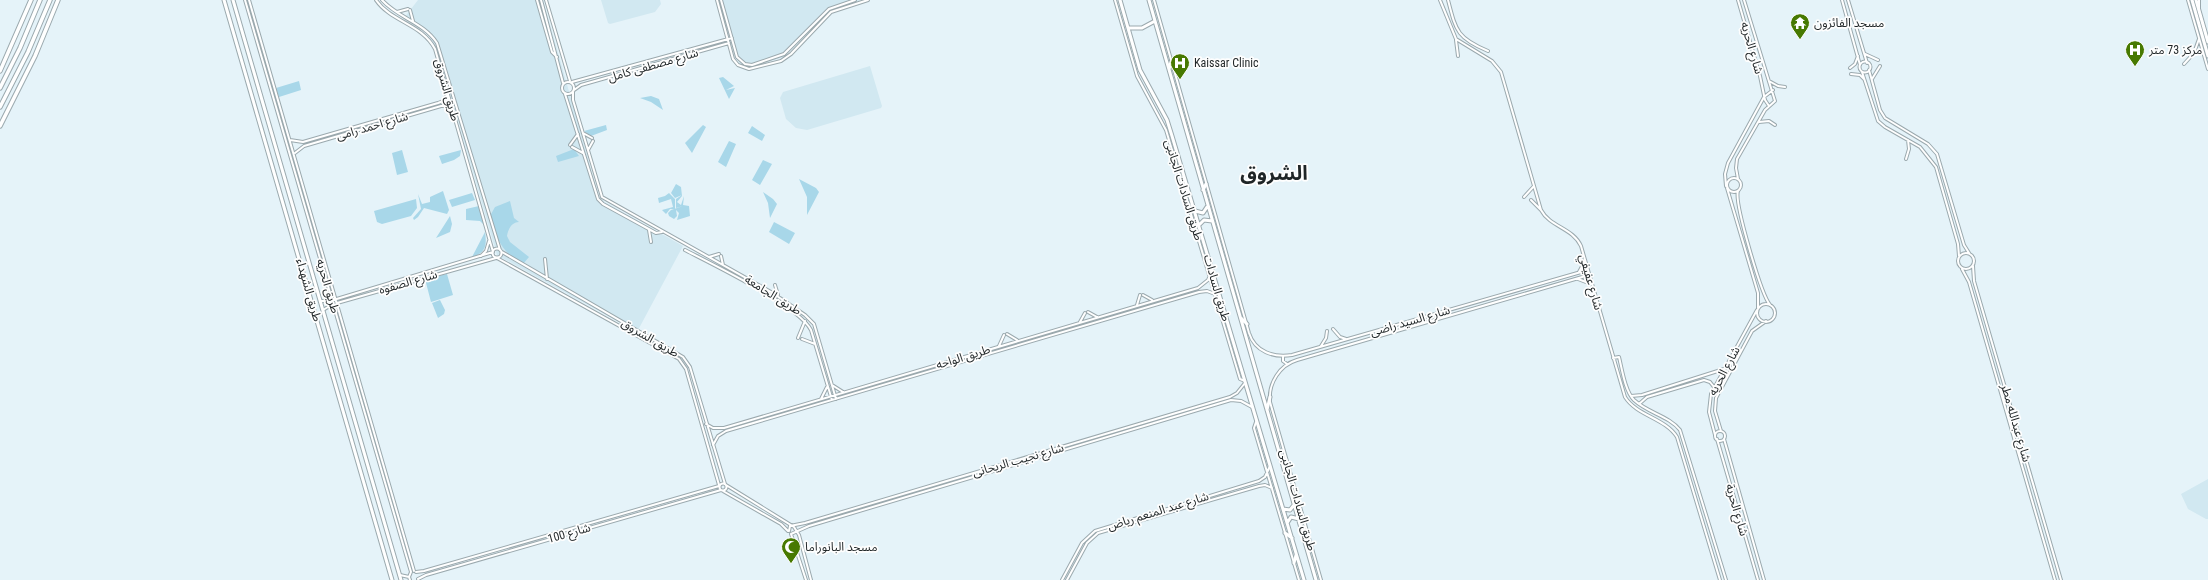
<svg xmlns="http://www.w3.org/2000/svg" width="2208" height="580" font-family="'Roboto Condensed','Noto Sans Arabic',sans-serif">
  <rect width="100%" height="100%" fill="#e5f3f9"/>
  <path fill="#d1e8f1" d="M418,0h125l56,197 6,5 78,44 -46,86 -140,-77 -60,-207 -11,-16 -22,-14z
    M601,0h59l1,4 -6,8 -45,12 -2,-1z
    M719,0h143l-32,10 -46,47 -34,10 -10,-3 -5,-7z
    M870,66l12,40 -1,2 -74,22 -11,-2 -10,-9 -6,-21 3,-6z
    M2208,479v40h-2l-18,-10 -7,-15z"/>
  <path fill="#a8d7e9" d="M723,77l11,9 -8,4 9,-2 -6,11 -10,-21z
    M299,81l2,9 -22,7 -3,-9z
    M651,96l8,3 4,11 -12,-8 -11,-4z
    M606,125l1,5 -16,6 -7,-5z
    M703,125l3,2 -14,26 -7,-10z
    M752,126l13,9 -3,6 -14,-8z
    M729,141l7,3 -10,23 -8,-5z
    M574,149l5,7 -21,6 -2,-6z
    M402,150l6,22 -11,3 -5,-22z
    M461,150l-1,6 -6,4 -12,4 -3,-8z
    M763,160l9,4 -12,21 -8,-5z
    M799,179l17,9 3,4 -12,23v-18z
    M676,184l5,3 1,9 -5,6 4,3 3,-9 -1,9 6,1 1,10 -13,4 2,-7 -3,-3 1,6 -3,3 -5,-3 -1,-3 3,-3 12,-4 -7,2v-9l6,-4 -7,3 -4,-5z
    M443,191l6,19 -2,4 -23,-6 -6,9 -4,3 -1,-2 8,-9 -3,-15 4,10 8,-2v-5z
    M763,192l10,7 4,5 -7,14 -2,-15z
    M472,193l3,7 -23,7 -3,-7z
    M669,193l6,6v10h-5l-4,5 -4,-4 11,-3 -2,-8 -12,4 -1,-5 7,-2z
    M416,199l1,9 -6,8 -29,8 -5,-2 -3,-11z
    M510,201l4,17 5,4c-7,0 -11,7 -12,14l3,6 19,15 -6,7c-21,-11 -27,-26 -33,-48l5,-9z
    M479,206l5,19 -4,-4 -14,-1v-11z
    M450,216l2,8 -2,8 -14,6z
    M774,222l21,11 -6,11 -20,-12z
    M485,232c2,13 1,21 -13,25z
    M447,274l6,21 -22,7 -6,-23z
    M440,300l5,10 -1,4 -6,4 -6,-15z"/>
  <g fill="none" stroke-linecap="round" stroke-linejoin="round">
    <defs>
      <path id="minor" d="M245,0l166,572
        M249,0l165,571
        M376,0c15,22 46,24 59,49l58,203
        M382,0c16,18 41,22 55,43l63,207
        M537,0l15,52 5,5
        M541,0l22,83
        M546,0l24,81
        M717,0l16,59 5,6 11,4 32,-8 10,-7 40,-42 37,-12
        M721,0l16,57 8,7 7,1 32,-11 45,-45 26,-9
        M1115,0l22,76 29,54 74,249 5,2
        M1154,0l95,333c6,19 25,25 43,22l296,-85
        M1440,0l16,39 36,22 9,11 40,138c9,17 32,18 40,36l44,151c12,19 40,21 52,40l43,143
        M1448,0c8,31 9,38 40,51
        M1738,0l22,76 5,24 4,6
        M1842,0l18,65
        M1848,0l19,63
        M2188,0l20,69
        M2199,0v8
        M410,10l3,11
        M397,12l11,-3
        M1456,40l2,16
        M1865,54l13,6
        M1859.5 67a5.5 5.5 0 1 1 11 0a5.5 5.5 0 1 1-11 0Z
        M2184,64l10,-11 5,-14
        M1850,68l5,-4 3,-8
        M1869,70l11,40 5,8 43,26 9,10 27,91 5,8
        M1862,72l16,49 7,6 35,20 16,20 22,77 1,12
        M1851,74l9,1 4,4
        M1872,79l8,-13
        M1769,81l9,5 7,1
        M562 88a6 6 0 1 1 12 0a6 6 0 1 1-12 0Z
        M572,82l160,-44
        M574,90l7,-5 148,-42
        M573,92v8l29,97 169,95 34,23 9,9 22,75
        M565,94l33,105 5,5 53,29 6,-1
        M1759,122l10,-1 6,4
        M583,133l9,5
        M290,140l13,2 135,-39 5,-2 4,-6
        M570,145l8,-11
        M572,147l11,6
        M588,150l5,-9
        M295,153l9,-7 137,-40h5l6,4
        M1906,159l3,-10 -1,-9
        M1727 185a7 7 0 1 1 14 0a7 7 0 1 1-14 0Z
        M1738,179l-2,-11 1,-9 28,-49 10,-9 -31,-101
        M1726,186l-1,-12 3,-11 36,-66 9,-7
        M1727,188l31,105v15
        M1738,191c-4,11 23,103 32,114
        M1524,197l10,-11
        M1531,200l10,10
        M649,230l2,12
        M492.5 253a4.5 4.5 0 1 1 9 0a4.5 4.5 0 1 1-9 0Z
        M685,250c27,14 114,56 126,80l21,70
        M502,252l181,105 7,10 35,117
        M1958 261a8 8 0 1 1 16 0a8 8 0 1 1-16 0Z
        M481,256l5,-5 3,-10
        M721,256l2,9
        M709,257l10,-3
        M497,258l182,101 7,10 33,116
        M545,259l2,20
        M1973,266l1,15 87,299
        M1962,269l7,13 86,298
        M1579,272l6,-11
        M1578,279l13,5
        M775,285l3,10
        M1143,295l9,5
        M320,301h10l163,-49
        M337,303l159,-45
        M1757 313a9 9 0 1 1 18 0a9 9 0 1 1-18 0Z
        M1137,305l3,-10
        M323,310l10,-6
        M1088,312l9,5
        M1080,322l5,-9
        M1333,329l7,8 6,2
        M1007,334l10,6
        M798,338l7,-17
        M802,339l13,5
        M999,346l5,-11
        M1321,346l5,-8 1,-7
        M1283,356v5l4,3
        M1613,358l6,-1c3,12 6,34 15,43 14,13 35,16 46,30l46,150
        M832,385l11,7
        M1631,396l11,-1 82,-26
        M821,399l6,-12
        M1639,404l8,-7 57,-17 6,2 4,5
        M1256,422l-2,6 45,152
        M706,424l7,4h11l474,-140 10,-8 4,-9
        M1721,431l-6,-20 1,-13 36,-67 14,-10
        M1715 436a5 5 0 1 1 10 0a5 5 0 1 1-10 0Z
        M1715,435l-6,-23 2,-18 46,-84
        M1717,439l41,141
        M1724,439l40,141
        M713,445l5,-9 8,-5 473,-139 8,-1 8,3
        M719.5 487a3.5 3.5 0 1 1 7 0a3.5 3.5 0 1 1-7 0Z
        M726,485l68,42 5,8 12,45
        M723,491l58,33 7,7
        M789,531l1,-5 15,-3 425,-126 7,-4 8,-10
        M791,534l18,-8 422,-126 10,1 11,6
        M791,534l15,46
        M416,572l8,-1 295,-85
        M400,575l9,2
        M418,579l8,-4 295,-85
        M410,580l-1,-3 2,-5
        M1062,580l20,-37 13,-12 164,-50 6,-4 5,-11
        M1067,580l20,-37 11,-10 161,-47 6,-1 7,3
        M1321,580l-51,-178c-2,-19 10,-37 27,-42l292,-85"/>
      <path id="major" d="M224,0l168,580
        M233,0l168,580
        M1120,0l20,70 27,50 5,16 132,444
        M1149,0l167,580
        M2192,0l16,56
        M2196,0l12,42
        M1128,28h14l13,-7
        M1169,69l2,-7
        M1203,190l3,-6
        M1195,211l8,2 4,-6
        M1199,225l5,-5 8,1
        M1241,318l6,6
        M1267,410l3,-13
        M1283,509l7,1 4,-5
        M1287,523l4,-6 8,2
        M1285,533l7,5
        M1306,545l2,-8
        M1294,563l2,-8"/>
      <path id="highway" d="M0,71l31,-71
        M0,88l20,-40 20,-48
        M0,107l28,-55 22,-52
        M0,126l35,-70 23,-56"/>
    </defs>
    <use href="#minor" stroke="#9ba9ae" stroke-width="4"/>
    <use href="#major" stroke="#9ba9ae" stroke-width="5"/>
    <use href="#highway" stroke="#9ba9ae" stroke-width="5.5"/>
    <use href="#minor" stroke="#fff" stroke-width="2"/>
    <use href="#major" stroke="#fff" stroke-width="3"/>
    <use href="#highway" stroke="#fff" stroke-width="3.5"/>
  </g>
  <defs>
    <symbol id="temple-pin" viewBox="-11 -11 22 30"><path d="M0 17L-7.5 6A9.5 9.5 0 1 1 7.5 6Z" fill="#477901" stroke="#fefefe"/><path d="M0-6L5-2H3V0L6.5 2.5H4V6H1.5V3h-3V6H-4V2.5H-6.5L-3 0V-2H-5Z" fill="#fff"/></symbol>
    <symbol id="hospital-pin" viewBox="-11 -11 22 30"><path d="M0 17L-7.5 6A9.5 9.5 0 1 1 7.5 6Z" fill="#477901" stroke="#fefefe"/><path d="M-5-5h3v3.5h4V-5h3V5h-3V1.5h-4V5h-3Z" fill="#fff"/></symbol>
    <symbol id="mosque-pin" viewBox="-11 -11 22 30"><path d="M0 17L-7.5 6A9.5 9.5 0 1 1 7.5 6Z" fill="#477901" stroke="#fefefe"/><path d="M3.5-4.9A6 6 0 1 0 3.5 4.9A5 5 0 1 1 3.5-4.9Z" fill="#fff"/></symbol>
  </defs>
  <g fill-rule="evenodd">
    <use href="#temple-pin" x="1789" y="12" width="22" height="30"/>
    <use href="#hospital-pin" x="2124" y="39" width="22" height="30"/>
    <use href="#hospital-pin" x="1169" y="52" width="22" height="30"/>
    <use href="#mosque-pin" x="780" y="536" width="22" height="30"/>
  </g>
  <g text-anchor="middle" stroke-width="3.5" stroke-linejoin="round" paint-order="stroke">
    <g font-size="12" fill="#1f2527" stroke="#fefefe" text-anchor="start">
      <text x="1814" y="27">مسجد الفائزون</text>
      <text x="2149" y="54">مركز 73 متر</text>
      <text x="1194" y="67">Kaissar Clinic</text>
      <text x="805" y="551">مسجد البانوراما</text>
    </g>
    <g font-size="12" fill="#1f2527" stroke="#fefefe">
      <text transform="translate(1752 48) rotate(74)" y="4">شارع الحريه</text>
      <text transform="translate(653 65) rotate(-16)" y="4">شارع مصطفى كامل</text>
      <text transform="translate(447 90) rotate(74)" y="4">طريق الشروق</text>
      <text transform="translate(372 126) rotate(-16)" y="4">شارع احمد رامى</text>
      <text transform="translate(1184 190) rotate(73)" y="4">طريق السادات الجانبى</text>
      <text transform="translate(408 282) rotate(-16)" y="4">شارع الصفوه</text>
      <text transform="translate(1591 282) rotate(74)" y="4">شارع عفيفي</text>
      <text transform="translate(328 286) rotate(74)" y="4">طريق الحريه</text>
      <text transform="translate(1217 288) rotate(74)" y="4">طريق السادات</text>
      <text transform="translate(309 290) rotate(74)" y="4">طريق الشهداء</text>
      <text transform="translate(773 295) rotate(32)" y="4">طريق الجامعة</text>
      <text transform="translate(1410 321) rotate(-16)" y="4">شارع السيد راضى</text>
      <text transform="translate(650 338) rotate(30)" y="4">طريق الشروق</text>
      <text transform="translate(963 357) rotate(-17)" y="4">طريق الواحه</text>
      <text transform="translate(1724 371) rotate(-62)" y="4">شارع الحريه</text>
      <text transform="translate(2016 423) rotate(74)" y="4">شارع عبدالله مطر</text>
      <text transform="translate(1018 460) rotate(-16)" y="4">شارع نجيب الريحانى</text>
      <text transform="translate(1298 500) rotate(74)" y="4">طريق السادات الجانبى</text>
      <text transform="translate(1737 510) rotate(74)" y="4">شارع الحرية</text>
      <text transform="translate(1158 511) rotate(-17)" y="4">شارع عبد المنعم رياض</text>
      <text transform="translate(569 533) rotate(-16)" y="4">شارع 100</text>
    </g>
    <g font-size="20" font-weight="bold" fill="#1f2527" stroke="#fefefe">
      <text x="1274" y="180">الشروق</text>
    </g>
  </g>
</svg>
